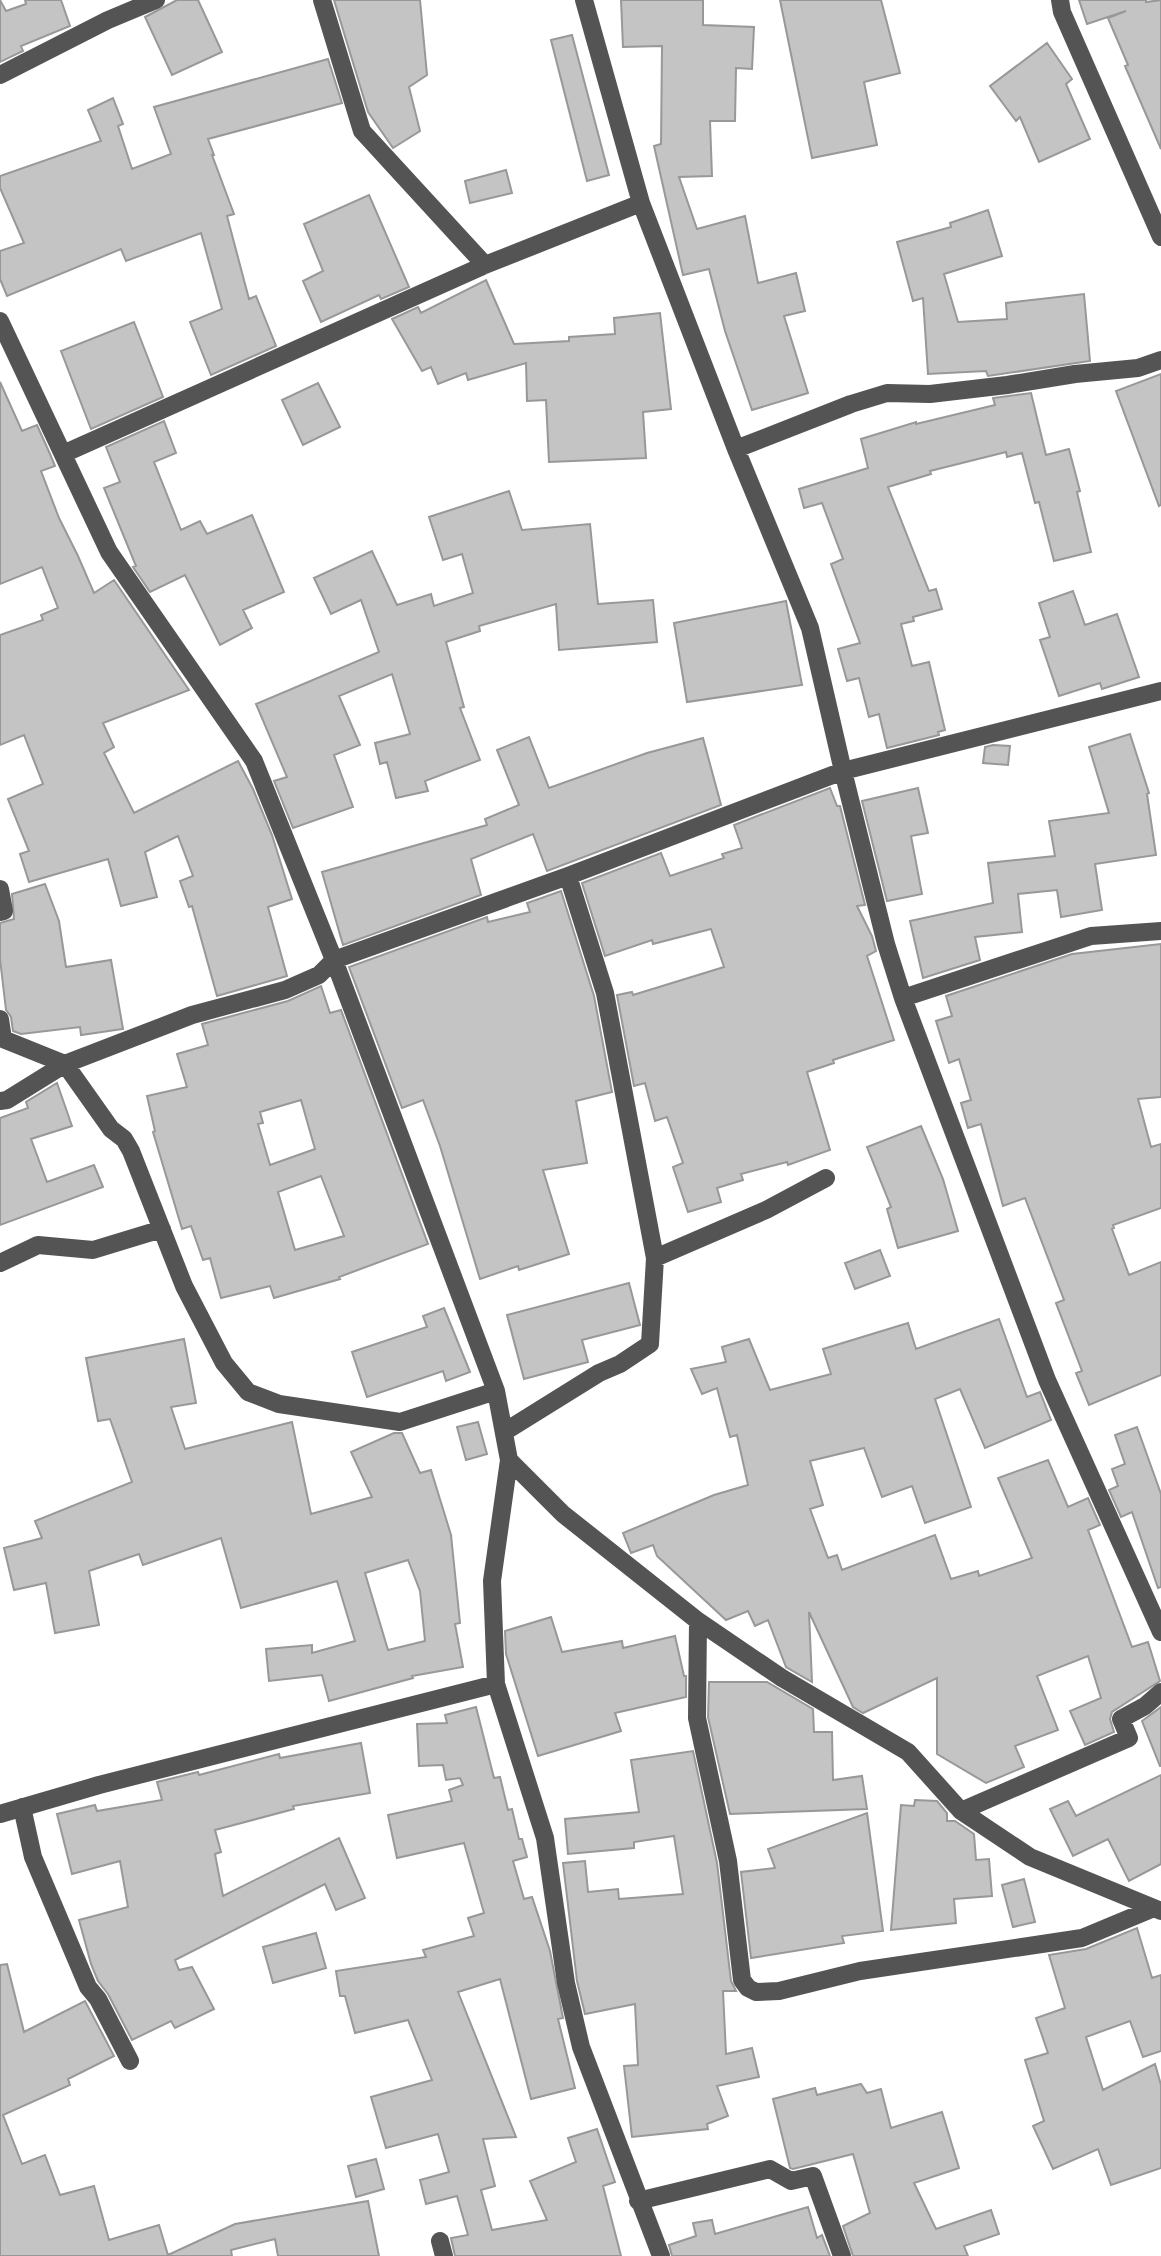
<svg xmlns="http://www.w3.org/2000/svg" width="1161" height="2256" font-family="'Space Grotesk',sans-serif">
  <rect width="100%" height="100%" fill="#fff"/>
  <path fill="#c4c4c4" stroke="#989898" stroke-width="2" fill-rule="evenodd" d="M0,0l6,11 20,-7 -1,-4h36l9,26 -49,20 2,5 -23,11z
    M177,0h21l24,52 -50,23 -27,-58z
    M334,0h86l7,75 -18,12 11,44 -27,17 -25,-36z
    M621,0h82v25l51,2 -2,42 -16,-1 -1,53h-25l2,55 -33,1 18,52 48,-13 13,67 38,-10 9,38 -21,5 24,77 -56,17 -27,-79 -16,-62 -26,6 -29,-129 7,-2 1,-98 -39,1z
    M780,0h101l19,73 -36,9 13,63 -65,13z
    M1079,0h67v2l15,-2v149l-36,-83 3,-1 -20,-47 18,-7 -39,13z
    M572,35l37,140 -22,6 -36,-141z
    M1047,43l25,36 -6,5 24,55 -51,23 -19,-45 -4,4 -26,-35z
    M328,59l14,44 -134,36 6,16h-2l22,59 -7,2 22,83 7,-3 20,50 -65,29 -21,-53 32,-13 -21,-76 -75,28 -5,-12 -114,47 -7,-17v-28l24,-8 -24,-55v-12l101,-35 -13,-31 25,-12 10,26 -5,2 14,43 39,-15 -17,-47z
    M506,170l6,23 -42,10 -5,-22z
    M369,195l40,92 -28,12 -2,-4 -58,27 -18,-41 20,-10 -19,-47z
    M988,210l14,46 -58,18 14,48 49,-3 -1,-16 78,-9 6,67 -102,15 -2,-5 -58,3 -5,-76 -10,3 -16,-59 54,-15 -1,-4z
    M486,280l28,64 55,-3v-4l46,-3 -1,-16 46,-5 11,96 -28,3 3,46 -97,4 -3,-62 -19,1 -1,-38 -58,17 -2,-7 -28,11 -7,-17 -9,4 -30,-52 26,-12 3,6z
    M134,322l29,75 -72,32 -30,-78z
    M1161,374v131l-2,1 -43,-115z
    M0,382l22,49 15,-6 13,29 5,12 -14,5 18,47 19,38 16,37 20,-13 75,110 -86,33 11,24 -10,6 30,60 104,-52 15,28 19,46 20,64 -24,8 19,69 -70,20 -25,-90 -3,1 -9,-26 13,-5 -15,-40 -33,16 12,45 -36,9 -13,-47 -79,23 -9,-28 9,-3 -21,-52 35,-15 -19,-49 -24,10v-110l43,-15 -2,-5 17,-7 -16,-41 -42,17z
    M318,383l22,44 -37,18 -21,-45z
    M1031,393l15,62 23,-6 11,42 -3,1 14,60 -37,9 -15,-59 -4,1 -13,-50 -15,4 -1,-5 -76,19 1,3 -43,13 41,104 7,-2 6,20 -29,8 1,4 -13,3 11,42 17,-4 16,68 -7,2 1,3 -52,13 -8,-34 -10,3 -10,-39 -12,3 -9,-32 22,-6 -29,-79 12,-5 -21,-56 -18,5 -5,-19 69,-21 -7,-29 55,-17v2l79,-19 -2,-7z
    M164,421l12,32 -22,9 27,68 19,-9 7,13 45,-19 32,77 -41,18 9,18 -32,17 -35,-70 -35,17 -17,-25 3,-1 -32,-78 16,-6 -14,-35z
    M509,491l13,39 68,-6 8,80 55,-4 4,42 -98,8 -3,-46 -77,22 1,5 -34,11 18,65 -4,1 20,52 -55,21 3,10 -32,7 -9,-36 -7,2 -5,-21 35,-9 -18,-60 -53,22 21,49 -26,10 19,52 -60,21 -19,-47 13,-4 -31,-73 123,-52 -18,-52 -30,14 -17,-36 58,-27 25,54 34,-11 3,12 39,-13 -11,-39 -19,6 -14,-43z
    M1073,591l12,34 32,-11 22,63 -37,12 -2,-6 -41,13 -19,-56 10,-3 -11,-34z
    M786,601l16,84 -115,17 -13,-79z
    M1130,734l19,59 -2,1 9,61 -61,9 7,46 -41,7 -4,-27 -39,4 4,38 -47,5 5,23 -57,18 -13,-57 83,-18 -5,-40 67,-7 -6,-35 60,-8 -20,-66z
    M529,737l20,51 98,-35 56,-15 18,67 -174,66 -14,-37 -62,25 10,36 -138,50 -21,-73 165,-47 -2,-6 34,-14 -22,-55z
    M993,745l17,1 -2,19 -25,-2 2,-16z
    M830,788l7,18h3l25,99 -8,1 15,30 4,15 -9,5 27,84 -61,20 1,3 -27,9 23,78 -42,15 -1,-3 -46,12 2,6 -26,8 4,14 -33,10 -15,-45 10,-4 -16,-46 -12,4 -10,-38 -11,3 -17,-91 15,-3 1,3 91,-28 -13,-38 -58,15 -1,-4 -47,16 -23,-73 79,-30 9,23 54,-18 -2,-4 20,-6 -8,-23z
    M918,788l10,45 -17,3 11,58 -35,7 -25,-100z
    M45,884l14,37 7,46 45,-7 12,69 -42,6 -1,-8 -59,7 -8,-3 -2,-14 -5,-7 -6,-51v-36l14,-4 -2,-25z
    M561,891l33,105 18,96 -36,9 11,62 -44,7 26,84 -50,16 -1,-4 -38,13 -40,-133 -17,-46 -21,8 -53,-141 138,-50 1,5 42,-10 -3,-9z
    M1161,944v153l-23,2 13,48 10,-3v64l-48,17 1,3 -2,1 17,46 32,-13v113l-72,30 -13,-32 6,-2 -26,-68 8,-3 -39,-102 -22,8 -22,-82 -13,4 -7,-25 10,-3 -12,-41 -10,4 -13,-42 16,-5 -6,-20 126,-42z
    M321,986l9,27 11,-3 87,234 -89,33 1,2 -66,19 -4,-12 -49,12 -11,-40 -7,2 -12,-34 -9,3 -29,-97 2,-1 -8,-35 40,-9 -10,-33 31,-9 -6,-21 86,-23zM301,1100l14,49 -45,16 -12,-41 5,-1 -3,-11zM321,1176l23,60 -49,14 -17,-58z
    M57,1083l15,43 -41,13 16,43 47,-17 9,22 -103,38v-107l28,-10 -2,-6z
    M921,1126l22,53 15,52 -60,17 -11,-39 4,-2 -24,-60z
    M880,1250l10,26 -35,13 -10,-26z
    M629,1283l11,42 -58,15 6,22 -64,17 -17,-64z
    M444,1308l26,64 -24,9 -3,-10 -76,26 -15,-45 75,-25 -4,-11z
    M999,1319l28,78 13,-5 11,28 -66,28 -25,-59 -25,10 36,108 -46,16 -13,-37 -30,11 -18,-49 -54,13 13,44 -13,4 18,49 9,-3 5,15 93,-35 16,44 27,-8 1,5 53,-18 -34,-80 50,-18 20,47 20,-9 12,27 -12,5 44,117 16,-5 12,39 -48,31 -2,7 4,13 -29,13 -15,-34 31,-13 -13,-42 -51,20 21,54 -43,16 9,21 -38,16 -49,-29v-76l-74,35 -10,-6 -44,-95 3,70 -26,-15 -18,-47 -13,6 -7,-15 -22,9 -69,-64 -4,-11 -22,8 -8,-20 91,-38 34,-10 -11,-50 -7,2 -13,-49 -15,6 -11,-25 35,-7 -4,-15 27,-8 21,51 61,-16 -8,-25 85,-26 8,26z
    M184,1339l12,64 -25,4 14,42 107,-27 19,92 61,-17 -21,-45 43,-19h8l18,40 11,-3 20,65 9,88 -5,1 8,43 -51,9 1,2 -84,23 -7,-26 -53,6 -3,-32 46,-4v8l43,-12 -18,-60 -96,27 -20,-70 -78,27 -4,-11 -50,17 10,54 -44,8 -9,-50 -32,7 -10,-42 38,-10 -7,-17 97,-39 -22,-63 -12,2 -12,-63zM408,1560l12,31 5,50 -37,9 -23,-77z
    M478,1422l9,32 -21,6 -9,-33z
    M1137,1427l24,67v93l-3,1 -26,-76 -11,5 -12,-27 9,-4 -6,-17 13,-5 -10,-29z
    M551,1617l11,35 60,-11 1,7 52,-12 9,40h2v21l-71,16 6,18 -83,25 -32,-102 -1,-23z
    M709,1682h58l46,27 1,23h18l1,48 29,-4 5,33 -137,5 -22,-97z
    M476,1707l18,71 6,-1 8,33 4,-1 7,30h3l5,18 -14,4 11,38 8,-2 18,54 13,67 -5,1 17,69 -44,11 -31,-120 -42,13 58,145 -33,2 12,47 -14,4 11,40 55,-10 -17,-39 46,-19 -8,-24 29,-9 18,53 -12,4 18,70h-166l-4,-18 17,-3 -11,-39 -31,8 -6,-24 29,-8 -11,-38 -52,14 -15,-51 61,-17 -24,-60 -53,13 -10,-37h-5l-4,-25 90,-14 -3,-7 51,-14 -6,-18 16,-5 -20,-70 -67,15 -9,-43 64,-14 -3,-11 14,-5 -3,-7 -14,2 -3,-15 -24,1 -2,-42 30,-1 -2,-8z
    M1161,1707v59h-1l-18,-45z
    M361,1743l9,50 -77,13 1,3 -79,21 6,22 -6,2 8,42 116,-58 26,60 -29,12 -11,-26 -150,76 4,10 13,-3 22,42 -39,19 -4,-7 -39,19 -24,-46 -10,-13 -7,-17 -12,-44 49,-13 -8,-46 -48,13 -15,-60 38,-9 2,6 65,-11 -5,-18 41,-10 1,3 80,-21 1,4z
    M693,1751l24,112 14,118 5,10h-13l3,63 26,-6 7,29 -42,9 11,30 -21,8 1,5 -76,8 -8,-71 14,-1 -3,-61 -50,10 -8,-33 -14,-118 22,-2 3,31 30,-3 1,10 64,-5 -9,-58 -40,6v6l-66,6 -3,-35 74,-7 -8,-52z
    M1161,1775v89l-32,17 -21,-42 -35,17 -23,-47 18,-8 8,15z
    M915,1800l22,1 10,12v8h8l19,13 2,26 13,-1 3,37 -38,3 2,24 -65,7 10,-125 13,1z
    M867,1813l16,118 -41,5 2,7 -93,15 -10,-86 34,-4 -7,-19z
    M1024,1879l11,43 -22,5 -11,-42z
    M1137,1928l15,50 9,-3v76l-18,6 -13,-36 -44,16 17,53 52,-26 6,21v83l-50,17 -13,-36 -45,20 -20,-43 11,-5 -19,-61 23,-7 -12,-35 29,-10 -16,-53 37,-6z
    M316,1933l10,35 -53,15 -10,-36z
    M7,1964l17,68 61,-31 29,55 -46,23 2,6 -67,30 19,49 23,-9 15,40 34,-9 15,54 50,-15 9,30 67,-31 133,-23 11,55h-101l-3,-17 -44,11 1,6h-232v-291z
    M861,2084l6,9 14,-4 10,39 51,-16 17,56 -45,15 22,46 55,-19 8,24 -35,12 4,10h-115l-10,-30 27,-13 -17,-59 -60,15 -3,-1 -17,-69 42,-11 2,7z
    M376,2159l8,30 -28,8 -8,-31z
    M808,2207l9,31 5,-3 8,21h-158l-3,-11 27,-9 -3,-13 19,-3 3,14z"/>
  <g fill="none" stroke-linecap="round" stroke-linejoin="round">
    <path stroke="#545454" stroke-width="18" d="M322,0l40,131 123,134
      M584,0l57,203 95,246 74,179 33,143 43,173 17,54 144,382 114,252
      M1060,0l2,12 99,225
      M0,75l108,-55 48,-20
      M0,321l109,231 145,209 80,199 162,431 13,69 -17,121 4,103 49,154 21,145 15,64 80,209
      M736,449l115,-45 36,-11 43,1 77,-9 68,-11 63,-6 23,-8
      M63,454l422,-189 156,-62
      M568,876l37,117 50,265
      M0,889l4,22 -4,1
      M903,998l188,-62 70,-5
      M0,1019l3,20 62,25 46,65 13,10 7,12 53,135 40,77 24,29 31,12 121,18 96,-31
      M0,1101l7,-1 58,-36 127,-49 93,-25 34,-15 15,-15 234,-84 275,-105 318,-80
      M0,1263l38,-18 55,5 69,-21
      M504,1432l95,-59 21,-9 30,-20 5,-86 111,-48 60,-32
      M509,1460l54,54 135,107 84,57 126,74 53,59 69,46 131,54
      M698,1621l-1,97 31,143 14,119 6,8 8,4 23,-1 81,-20 222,-33 72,-30
      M22,1807l11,50 55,130 10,12 32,62
      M961,1811l168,-73 -8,-19 24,-13 16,-14
      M0,1814l99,-29 397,-101
      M638,2201l132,-32 21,12 22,-5 29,80
      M440,2241l4,15"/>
  </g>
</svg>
